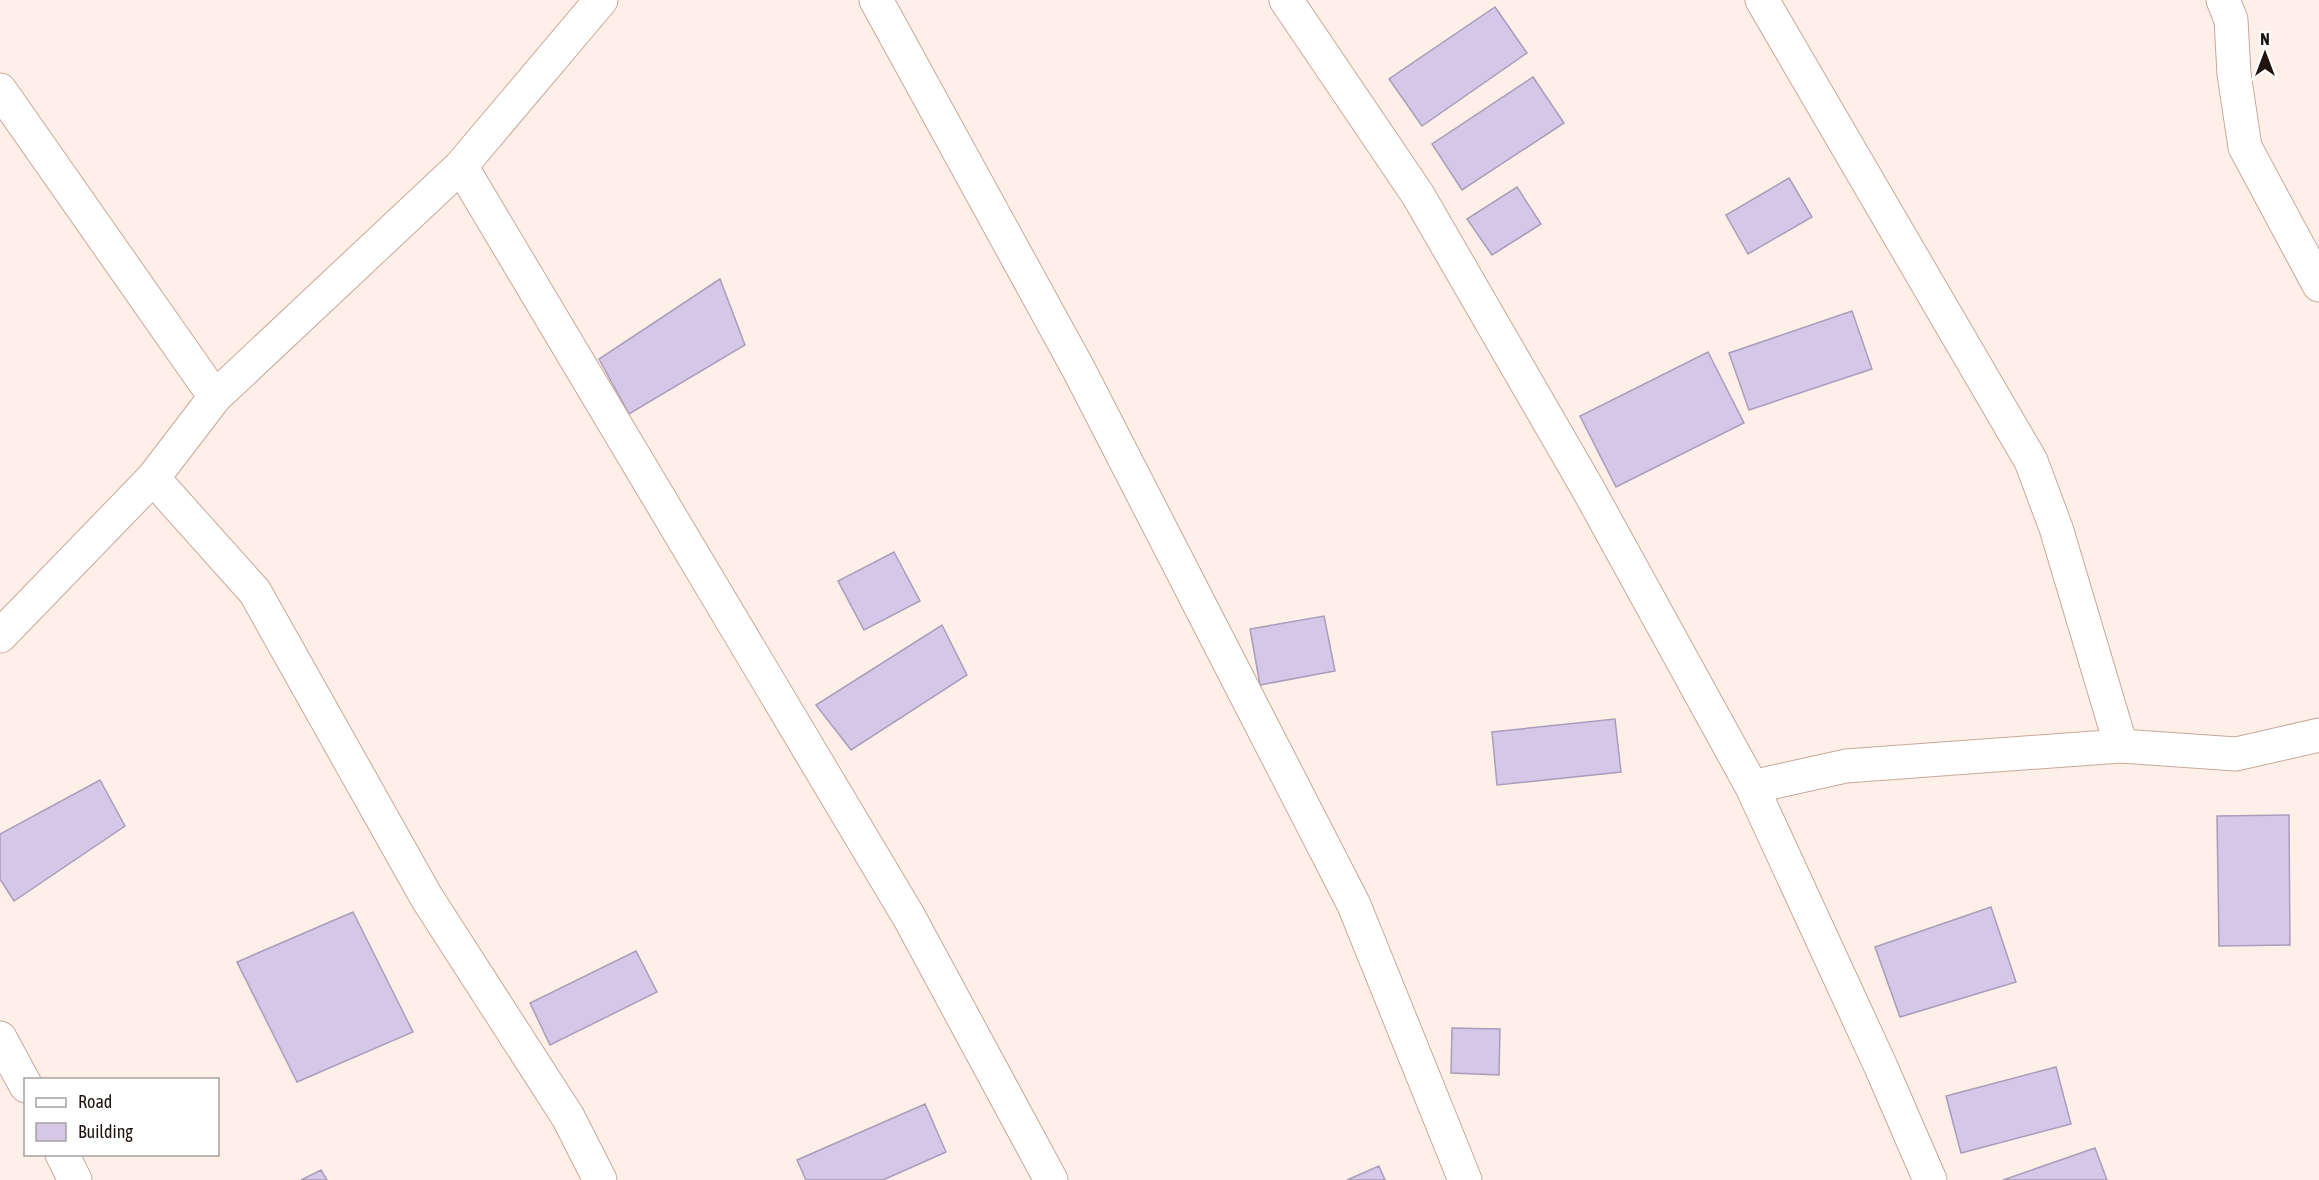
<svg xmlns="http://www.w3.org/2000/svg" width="2319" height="1180" font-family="'Asap Condensed',sans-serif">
  <rect width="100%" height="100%" fill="#fef0e9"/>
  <path fill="#d4c7e7" stroke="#a99dbb" stroke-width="1.5" d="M1495,7l32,46 -105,73 -33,-47z
    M1533,77l31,46 -102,67 -30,-46z
    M1789,178l23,39 -64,37 -22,-39z
    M1517,187l24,37 -49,31 -25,-36z
    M720,279l25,66 -116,69 -30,-55z
    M1852,311l20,58 -123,41 -20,-57z
    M1708,352l36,71 -128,64 -36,-71z
    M894,552l26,49 -56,29 -26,-49z
    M1324,616l11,55 -75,14 -10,-56z
    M942,625l25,50 -116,75 -35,-45z
    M1615,719l6,53 -124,13 -5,-53z
    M100,780l25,46 -111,75 -14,-22v-45z
    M2289,815l1,130 -71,1 -2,-130z
    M1991,907l25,75 -116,35 -25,-70z
    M353,912l60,120 -116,50 -60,-120z
    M636,951l21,41 -107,53 -20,-42z
    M1452,1028l48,1 -1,46 -48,-2z
    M2056,1067l15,57 -110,29 -15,-57z
    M925,1104l21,48 -63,28h-77l-9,-20z
    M2095,1148l12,32h-104z
    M1379,1166l6,14h-38z
    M321,1170l6,10h-26z"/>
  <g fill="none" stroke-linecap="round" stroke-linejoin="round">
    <defs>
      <path id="street" d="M876,0l203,370 275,535 111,275
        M1286,0l132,195 170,294 164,298 129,280 49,113
        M1762,0l269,461 25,67 65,218
        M2223,0l8,20 3,54 11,73 74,138
        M0,90l215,307
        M461,166l448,751 142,263
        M153,478l102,114 172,306 141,219 32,63
        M0,636l153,-158 62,-81 246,-231 140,-166
        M1752,787l94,-21 275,-20 115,8 83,-19
        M0,1038l26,48
        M62,1154l13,26"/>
    </defs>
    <use href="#street" stroke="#c9a799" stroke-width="35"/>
    <use href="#street" stroke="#fff" stroke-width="33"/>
  </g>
  <rect x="24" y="1078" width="195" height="78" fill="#ffffff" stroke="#a6a19f" stroke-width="1.5"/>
  <rect x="36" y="1098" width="30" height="9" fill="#ffffff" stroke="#a6a19f" stroke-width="1.5"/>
  <text x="78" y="1108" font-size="18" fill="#20140f">Road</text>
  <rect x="36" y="1123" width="30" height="18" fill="#d4c7e7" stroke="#a6a19f" stroke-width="1.5"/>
  <text x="78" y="1138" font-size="18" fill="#20140f">Building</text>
  <g transform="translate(2265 54)" stroke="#ffffff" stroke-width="4.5" paint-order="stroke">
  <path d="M0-4.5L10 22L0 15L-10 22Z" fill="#20140f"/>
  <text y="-9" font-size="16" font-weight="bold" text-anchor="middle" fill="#20140f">N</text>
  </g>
</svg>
